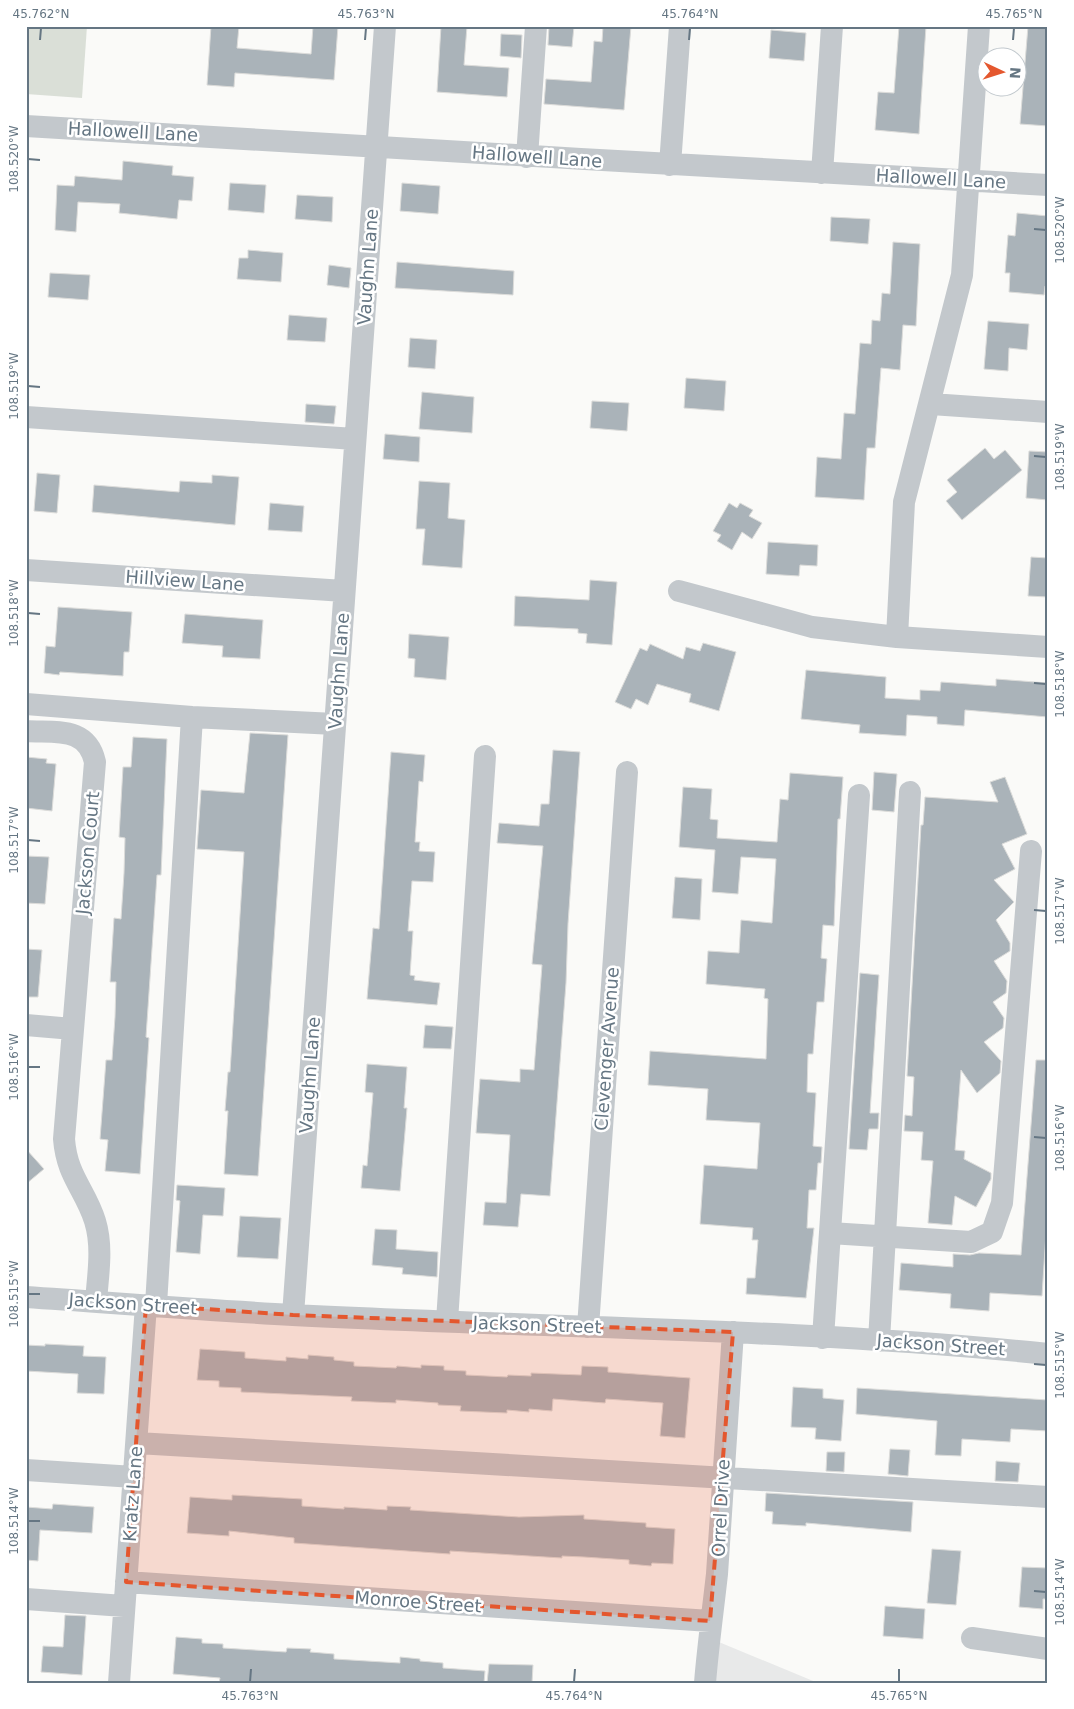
<svg xmlns="http://www.w3.org/2000/svg" width="1074" height="1709" font-family="'DejaVu Sans',sans-serif">
  <rect width="100%" height="100%" fill="#fafaf8"/>
  <path fill="#e8e9e9" d="M714,1640l104,43h-107z"/>
  <path fill="#dadfd7" d="M26,26h61l-5,72 -56,-4z"/>
  <path fill="#aab3b9" stroke="#dcdcda" d="M211,26h28l-2,22 74,6 2,-28h25l-4,54 -99,-7 -1,14 -27,-2z
    M441,26h26l-3,39 45,3 -2,29 -70,-5z
    M549,26h25l-2,21 -24,-2z
    M603,26h28l-7,84 -80,-6 2,-25 45,3 3,-41 8,1z
    M899,26h27l-7,108 -44,-4 3,-38 16,1z
    M1028,26h20v100l-28,-2z
    M771,30l35,3 -2,28 -35,-3z
    M501,34l21,1 -1,23 -21,-2z
    M123,161l50,5 -1,9 22,2 -2,24 -13,-1 -2,19 -58,-6 1,-9 -42,-2 -2,30 -21,-2 2,-45 17,1 1,-10 47,4z
    M230,183l36,2 -2,28 -36,-3z
    M402,183l38,3 -2,28 -38,-3z
    M297,195l36,2 -1,25 -37,-3z
    M1017,213l31,3v70h-3l-1,9 -35,-3 1,-19h-5l3,-38 7,1z
    M831,217l39,2 -2,25 -38,-3z
    M893,242l27,2 -4,82 -13,-1 -3,45 -19,-2 -6,80h-8l-3,52 -49,-3 2,-40 24,2 3,-46 11,1 5,-71 11,1 1,-24 8,1 2,-28 8,1z
    M248,250l35,3 -2,29 -44,-3 2,-21h9z
    M397,262l117,9 -1,24 -118,-7z
    M329,265l22,3 -2,20 -22,-3z
    M50,273l40,2 -2,25 -40,-3z
    M289,315l38,3 -2,24 -38,-2z
    M988,321l41,3 -2,26 -18,-2 -1,23 -24,-2z
    M410,338l27,2 -2,29 -27,-2z
    M686,378l40,3 -2,30 -40,-3z
    M422,392l52,5 -2,36 -53,-4z
    M592,401l37,2 -2,28 -37,-3z
    M306,404l30,2 -2,18 -29,-2z
    M385,434l35,3 -1,25 -36,-3z
    M985,448l9,11 11,-9 17,20 -60,50 -16,-19 11,-9 -10,-12z
    M1029,451l19,1v48l-22,-2z
    M37,473l23,2 -3,38 -23,-2z
    M212,475l27,2 -4,48 -143,-13 2,-27 85,7 1,-11 32,2z
    M419,481l31,2 -2,35 17,2 -3,48 -40,-3 3,-36h-9z
    M270,503l34,3 -2,26 -34,-2z
    M729,503l8,5 3,-5 13,7 -4,6 13,7 -10,16 -10,-7 -10,18 -15,-9 4,-6 -8,-4z
    M768,542l50,3 -1,21 -17,-1 -1,11 -33,-2z
    M1031,557l17,1v39l-20,-1z
    M590,580l27,2 -5,63 -26,-2 1,-9 -9,-1v-4l-64,-3 1,-30 74,4z
    M58,607l74,5 -3,40h-5l-1,24 -63,-4 -1,3 -15,-2 2,-27 9,1z
    M185,614l78,6 -3,39 -38,-2 1,-11 -41,-3z
    M409,634l40,3 -3,43 -32,-3 1,-18 -7,-1z
    M703,643l33,9 -17,59 -30,-9 2,-8 -34,-10 -9,21 -12,-6 -5,10 -16,-7 25,-54 7,3 3,-7 33,15 3,-12 14,4z
    M806,670l80,7 -1,21 35,2v-10l20,1 1,-9 55,4v-7l52,4v34l-83,-7 -1,16 -27,-2v-7l-30,-2 -1,21 -47,-3 1,-8 -59,-6z
    M250,733l38,2 -30,441 -34,-2 4,-63h-3l3,-39h2l14,-220 -47,-3 4,-59 43,3z
    M133,737l34,2 -6,136h-4l-11,162 3,1 -9,136 -35,-3 3,-31 -8,-1 6,-79h6l3,-43 1,-35h-6l4,-64 7,1 3,-46 1,-35 -6,-1 4,-70h8z
    M553,750l27,2 -12,172 -2,59 -16,213 -29,-2 -3,33 -35,-2 2,-23 21,1 4,-68 -34,-2 4,-54 40,3v-13l14,1 8,-105 -10,-1 11,-118 -46,-3 2,-20 40,3 2,-22h8z
    M391,752l34,3 -2,27 -4,-1 -4,61h5l-1,9 16,1 -2,30 -21,-1 -4,50h5l-3,44 5,1 -1,4 26,3 -3,22 -70,-6 6,-71 6,1z
    M26,757l21,2 -1,4 10,1 -4,47 -26,-3z
    M874,772l23,2 -3,38 -22,-2z
    M790,773l53,4 -3,42h-2l-4,107 -11,-1 -2,33 6,1 -3,43h-7l-4,52h-5l-1,38 9,1 -3,53 9,1 -1,16h-3l-2,27h-7l-2,38h7l-8,70 -60,-4 1,-16h8l3,-38h-6l1,-12 -53,-4 4,-59 53,4 3,-46 -54,-3 2,-31 -60,-4 2,-34 116,8 2,-60 -4,-1 1,-9 -59,-5 2,-33 31,2 2,-33 31,3 4,-64 -35,-2 -3,37 -26,-2 3,-42 -36,-3 4,-60 29,2 -2,30 8,1 -1,18 60,4 3,-43 8,1z
    M1005,777l22,57 -25,10 13,25 -21,11 20,22 -18,18 14,23v8l-16,10 13,20 -1,12 -13,9 11,16 -1,10 -19,14 17,19 -1,12 -23,20 -16,-23 -6,80 10,1 -1,8 27,14v6l-15,28 -21,-11 -3,29 -24,-2 5,-62 -12,-1 2,-28 -19,-1 1,-16 7,1 2,-39 -7,-1 14,-251h2l2,-28 73,5 -8,-20z
    M26,856l23,1 -4,47 -19,-1z
    M675,877l27,2 -2,41 -28,-2z
    M26,949l16,1 -4,47h-12z
    M860,973l19,2 -9,138h9l-1,16h-9l-2,21 -18,-1z
    M425,1025l28,2 -2,22 -28,-1z
    M1036,1060h12v174l-2,-1 -4,63 -52,-3 -1,18 -39,-3 1,-14 -52,-4 2,-27 52,4v-13l17,1 9,-2 42,2z
    M367,1064l40,3 -3,41h3l-7,83 -39,-3 2,-23 4,1 6,-73 -8,-1z
    M26,1149l18,20 -18,15z
    M177,1185l48,3 -2,28 -20,-1 -3,39 -24,-2 4,-51 -4,-1z
    M240,1216l41,2 -3,41 -41,-2z
    M375,1229l22,1 -1,19 42,3 -1,25 -35,-3 1,-6 -31,-3z
    M45,1344l39,2 -1,10 23,1 -2,37 -27,-1 1,-19 -52,-3v-26l19,1z
    M200,1349l45,3v6l41,3v-4l22,2v-4l26,2v3l20,2v4l42,2 1,-2 24,2v-3l23,1v4l22,1v4l41,2 1,-2 23,1v-3l50,2 1,-9 26,1v5l82,6 -5,60 -25,-2 3,-33 -57,-4 -1,4 -52,-4 -1,12 -23,-2v3l-22,-2v3l-47,-2 1,-5 -23,-1v-2l-42,-3v3l-45,-2 1,-4 -111,-5v-4l-22,-1v-6l-22,-1z
    M793,1387l30,2v9l21,2 -3,41 -26,-2 1,-11 -25,-1z
    M857,1388l191,12v31l-37,-2 -1,13 -48,-3 -1,17 -26,-1 2,-34 -81,-7z
    M890,1449l20,1 -2,26 -20,-2z
    M827,1452h18l-1,20 -18,-1z
    M996,1461l24,2 -2,19 -23,-1z
    M766,1493l147,9 -2,30 -105,-9v3l-34,-2 1,-12 -8,-1z
    M232,1495l70,4v7l42,3v-2l43,3v-4l24,1 -1,3 109,7 65,-2v4l62,4v4l29,2 -2,35 -21,-1 -1,3 -22,-2v-4l-45,-3 -22,-1v2l-112,-7v3l-156,-11v-5l-65,-7v5l-42,-3 3,-36 42,3z
    M53,1504l41,3 -2,26 -52,-3 -2,31 -12,-1v-53l26,2z
    M932,1549l29,2 -5,54 -29,-2z
    M1022,1567l26,1v31h-5v10l-24,-2z
    M885,1606l40,3 -2,30 -40,-3z
    M65,1615l21,1 -4,59 -41,-3 2,-26 20,1z
    M176,1637l26,2v4l21,1v4l63,4 1,-4 24,1 -1,3 24,2v5l66,4v-6l20,2v2l23,2v5l42,3 -1,12h-265l1,-5 -47,-4z
    M489,1664l44,1 -1,18h-45z"/>
  <g fill="none" stroke-linecap="round" stroke-linejoin="round">
    <path stroke="#c3c8cc" stroke-width="22" d="M26,126c341,19 681,42 1022,59
      M527,157l9,-131
      M670,165l10,-139
      M822,173l10,-147
      M931,404l117,8
      M26,417l329,22
      M26,570l318,21
      M679,591l133,36 85,10 151,10
      M897,637l7,-135 58,-227 17,-249
      M26,704l166,13 143,7
      M26,731c30,2 61,-5 69,31l-31,377c3,38 21,50 31,82 8,26 3,54 1,80
      M26,1025l47,4
      M830,1233l141,9 21,-10 10,-29 29,-352
      M26,1297c89,6 178,13 267,18 251,13 504,13 755,39
      M156,1305l36,-588
      M293,1315l92,-1289
      M447,1321l38,-565
      M588,1327l39,-555
      M823,1338l36,-543
      M879,1341l31,-549
      M137,1443l911,54
      M26,1470l108,7
      M126,1582l584,39
      M26,1599l98,7
      M972,1638l76,11
      M119,1683l27,-378
      M705,1683c3,-37 8,-73 12,-109l16,-242"/>
  </g>
  <path fill="#e4572e" fill-opacity="0.2" stroke="#e4572e" stroke-width="4" stroke-dasharray="10 6" stroke-linejoin="round" d="M146,1305l147,10 440,17 -23,289 -584,-39z"/>
  <path fill="none" stroke="#657683" stroke-width="2" d="M40,40l1,-12M365,40l1,-12M689,40l1,-12M1013,40l1,-12M28,159l12,1M1034,229l12,1M28,386l12,1M1034,456l12,1M28,613l12,1M1034,683l12,1M28,840l12,1M1034,910l12,1M28,1067h12M1034,1137l12,1M28,1294h12M1034,1364l12,1M28,1521h12M1034,1591l12,1M250,1682l1,-13M574,1682l1,-13M899,1682v-13"/>
  <g text-anchor="middle" stroke-width="5" stroke-linejoin="round" paint-order="stroke">
    <g font-size="18" fill="#657683" stroke="#fff">
      <text transform="translate(133 132) rotate(3)" y="6">Hallowell Lane</text>
      <text transform="translate(537 157) rotate(4)" y="6">Hallowell Lane</text>
      <text transform="translate(941 179) rotate(3)" y="6">Hallowell Lane</text>
      <text transform="translate(368 267) rotate(-86)" y="6">Vaughn Lane</text>
      <text transform="translate(185 581) rotate(4)" y="6">Hillview Lane</text>
      <text transform="translate(339 671) rotate(-86)" y="6">Vaughn Lane</text>
      <text transform="translate(88 853) rotate(-85)" y="6">Jackson Court</text>
      <text transform="translate(607 1049) rotate(-86)" y="6">Clevenger Avenue</text>
      <text transform="translate(310 1075) rotate(-86)" y="6">Vaughn Lane</text>
      <text transform="translate(133 1304) rotate(4)" y="6">Jackson Street</text>
      <text transform="translate(537 1325) rotate(2)" y="6">Jackson Street</text>
      <text transform="translate(941 1345) rotate(4)" y="6">Jackson Street</text>
      <text transform="translate(133 1494) rotate(-86)" y="6">Kratz Lane</text>
      <text transform="translate(721 1508) rotate(-87)" y="6">Orrel Drive</text>
      <text transform="translate(418 1602) rotate(4)" y="6">Monroe Street</text>
    </g>
  </g>
  <rect width="1074" height="1709" fill="none" stroke="#ffffff" stroke-width="55"/>
  <g transform="translate(1002 72) rotate(94)"><circle r="24" fill="#ffffff" stroke="#c1c8cd"/>
  <path d="M0-4L9 19L0 12L-9 19Z" fill="#e4572e"/>
  <text y="-8" font-size="14" font-weight="bold" text-anchor="middle" fill="#657683">N</text>
  </g>
  <rect x="28" y="28" width="1018" height="1654" fill="none" stroke="#657683" stroke-width="2"/>
  <g font-size="12" text-anchor="middle" fill="#657683">
    <text x="41" y="18">45.762°N</text>
    <text x="366" y="18">45.763°N</text>
    <text x="690" y="18">45.764°N</text>
    <text x="1014" y="18">45.765°N</text>
    <text transform="translate(14 159) rotate(-90)" y="4">108.520°W</text>
    <text transform="translate(1060 230) rotate(-90)" y="4">108.520°W</text>
    <text transform="translate(14 386) rotate(-90)" y="4">108.519°W</text>
    <text transform="translate(1060 457) rotate(-90)" y="4">108.519°W</text>
    <text transform="translate(14 613) rotate(-90)" y="4">108.518°W</text>
    <text transform="translate(1060 684) rotate(-90)" y="4">108.518°W</text>
    <text transform="translate(14 840) rotate(-90)" y="4">108.517°W</text>
    <text transform="translate(1060 911) rotate(-90)" y="4">108.517°W</text>
    <text transform="translate(14 1067) rotate(-90)" y="4">108.516°W</text>
    <text transform="translate(1060 1138) rotate(-90)" y="4">108.516°W</text>
    <text transform="translate(14 1294) rotate(-90)" y="4">108.515°W</text>
    <text transform="translate(1060 1365) rotate(-90)" y="4">108.515°W</text>
    <text transform="translate(14 1521) rotate(-90)" y="4">108.514°W</text>
    <text transform="translate(1060 1592) rotate(-90)" y="4">108.514°W</text>
    <text x="250" y="1700">45.763°N</text>
    <text x="574" y="1700">45.764°N</text>
    <text x="899" y="1700">45.765°N</text>
  </g>
</svg>
